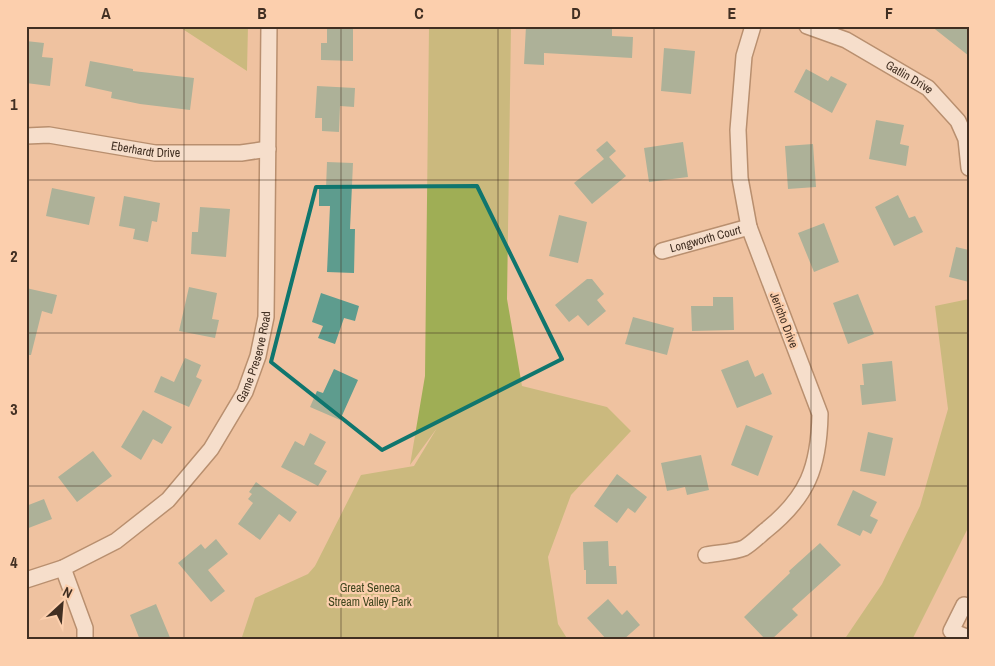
<svg xmlns="http://www.w3.org/2000/svg" width="995" height="666" font-family="'Archivo Narrow',sans-serif">
  <rect width="100%" height="100%" fill="#efc2a1"/>
  <path fill="#9fae55" d="M178,26h70l-1,45z
    M429,26h82l-4,273 15,87 85,21 24,24 -60,64 -23,62 10,67 10,16h-327l14,-42 53,-24 7,-8 46,-91 53,-9 23,-38 -27,37 15,-89z
    M969,299v227l-57,114h-68l38,-56 38,-78 28,-97 -13,-103z"/>
  <path fill="#5e9c8e" d="M327,26h26v35l-32,-1v-17h6z
    M526,26h86v10l21,1 -1,21 -88,-5v12l-20,-1z
    M931,26h38v30z
    M26,41l18,2 -2,14 11,1 -3,28 -24,-3z
    M664,48l31,3 -4,43 -30,-3z
    M90,61l43,8v2l61,7 -4,32 -50,-6 -29,-6 1,-6 -27,-6z
    M806,69l22,12 3,-5 16,8 -15,29 -38,-21z
    M317,86l38,2 -1,19 -14,-1 -1,26 -17,-1v-13h-7z
    M876,120l28,5 -4,19 9,2 -3,20 -37,-7z
    M607,141l9,10 -7,6 17,19 -34,28 -18,-21 30,-24 -8,-9z
    M683,142l5,35 -39,5 -5,-34z
    M813,144l3,43 -28,2 -3,-43z
    M327,162l26,1 -3,66h5l-1,44 -27,-1 3,-66h-11v-18h7z
    M52,188l43,9 -6,28 -43,-9z
    M898,195l11,23 6,-2 8,16 -29,14 -19,-39z
    M124,196l36,7 -3,19 -5,-1 -4,21 -15,-3 2,-10 -16,-3z
    M200,207l30,2 -4,48 -35,-3 1,-22h6z
    M559,215l28,7 -9,41 -29,-7z
    M824,223l15,39 -25,10 -16,-39z
    M956,247l13,3v32l-20,-5z
    M587,279h5l12,15 -7,6 9,11 -18,15 -10,-11 -9,7 -14,-17z
    M189,287l28,6 -5,26 7,1 -4,18 -36,-7z
    M26,288l31,7 -5,19 -10,-3 -11,44h-5z
    M321,293l38,13 -4,15 -11,-3 -9,26 -17,-6 5,-12 -11,-4z
    M858,294l16,40 -26,10 -15,-41z
    M713,297h20l1,33 -42,1 -1,-25h22z
    M633,317l41,11 -7,27 -42,-11z
    M185,358l16,7 -5,12 6,3 -13,27 -35,-15 7,-16 13,6z
    M748,360l7,17 8,-4 9,21 -35,14 -16,-38z
    M892,361l4,40 -34,4 -2,-20h4l-2,-21z
    M334,369l24,11 -18,40 -30,-13 7,-16 6,2z
    M143,410l29,17 -10,17 -9,-5 -12,21 -20,-13z
    M746,425l27,11 -15,40 -27,-11z
    M868,432l25,6 -8,38 -25,-5z
    M310,433l16,9 -12,22 13,7 -9,15 -37,-19 14,-26 9,5z
    M93,451l19,25 -35,26 -19,-25z
    M701,455l8,35 -22,5 -2,-8 -18,4 -6,-28z
    M617,474l30,23 -12,16 -7,-5 -11,15 -23,-17z
    M256,482l41,30 -7,10 -11,-8 -19,26 -22,-16 15,-21 -5,-4 4,-5 -3,-2z
    M853,490l24,12 -7,14 8,4 -7,14 -8,-4 -3,6 -23,-11z
    M44,499l8,20 -26,10v-23z
    M216,539l12,15 -20,16 17,21 -14,11 -33,-39 23,-19 4,5z
    M608,541l1,25h7l1,18h-31v-14h-2l-1,-28z
    M820,543l21,22 -49,44 6,6 -27,25h-5l-22,-23 46,-44 -1,-2z
    M608,599l14,16 5,-5 13,15 -17,15h-16l-20,-22z
    M156,604l15,36h-31l-10,-25z"/>
  <g fill="none" stroke-linecap="round" stroke-linejoin="round">
    <defs>
      <g id="minor">
        <path id="s1" d="M807,26l39,14 82,48 30,33 8,18 3,29"/>
        <path id="s2" d="M26,136l23,-1 106,18h86l27,-4"/>
        <path id="s3" d="M662,251l87,-24"/>
        <path d="M706,555c11,-2 29,-3 38,-7 7,-4 15,-12 21,-17 43,-34 54,-64 55,-117l-71,-187 -9,-49 -2,-48 6,-74 9,-30"/>
        <path d="M63,568l22,60v12"/>
        <path id="s4" d="M26,580l37,-12 53,-27 52,-41 43,-51 34,-57 13,-36 8,-39 3,-291"/>
        <path d="M969,608l-5,-3 -13,26 18,7"/>
      </g>
    </defs>
    <use href="#minor" stroke="#785133" stroke-width="18"/>
    <use href="#minor" stroke="#fff" stroke-width="15"/>
  </g>
  <path d="M0 0H995V666H0ZM477,186l85,173 -180,91 -111,-88 45,-175z" fill="#efc2a1" fill-opacity=".55" fill-rule="evenodd"/>
  <path fill="none" stroke="#0f766e" stroke-width="4" stroke-linejoin="round" d="M477,186l85,173 -180,91 -111,-88 45,-175z"/>
  <path fill="none" stroke="#412f22" stroke-width="1" stroke-opacity="0.55" d="M184,26v614M341,26v614M498,26v614M654,26v614M811,26v614M26,180h943M26,333h943M26,486h943"/>
  <g text-anchor="middle" stroke-width="4.5" stroke-linejoin="round" paint-order="stroke">
    <g font-size="12" fill="#412f22" stroke="#fccfad">
      <text dy="4" stroke="none"><textPath href="#s1" startOffset="115">Gatlin Drive</textPath></text>
      <text dy="4" stroke="none"><textPath href="#s2" startOffset="121">Eberhardt Drive</textPath></text>
      <text dy="4" stroke="none"><textPath href="#s3" startOffset="45">Longworth Court</textPath></text>
      <text transform="translate(784 320) rotate(69)" y="4">Jericho Drive</text>
      <text dy="4" stroke="none"><textPath href="#s4" startOffset="334">Game Preserve Road</textPath></text>
    </g>
    <g font-size="12" fill="#3f461e" stroke="#fccfad">
      <text x="370" y="592">Great Seneca<tspan x="370" dy="14">Stream Valley Park</tspan></text>
    </g>
  </g>
  <rect width="995" height="666" fill="none" stroke="#fccfad" stroke-width="55"/>
  <g transform="translate(62 604) rotate(26)" stroke="#fccfad" stroke-width="4" paint-order="stroke">
  <path d="M0-4L9 19L0 12L-9 19Z" fill="#412f22"/>
  <text y="-8" font-size="14" font-weight="bold" text-anchor="middle" fill="#412f22">N</text>
  </g>
  <rect x="28" y="28" width="940" height="610" fill="none" stroke="#412f22" stroke-width="2"/>
  <g font-size="16" text-anchor="middle" font-weight="bold" fill="#412f22">
    <text x="106" y="19">A</text>
    <text x="262" y="19">B</text>
    <text x="419" y="19">C</text>
    <text x="576" y="19">D</text>
    <text x="732" y="19">E</text>
    <text x="889" y="19">F</text>
    <text x="14" y="110">1</text>
    <text x="14" y="262">2</text>
    <text x="14" y="415">3</text>
    <text x="14" y="568">4</text>
  </g>
</svg>
